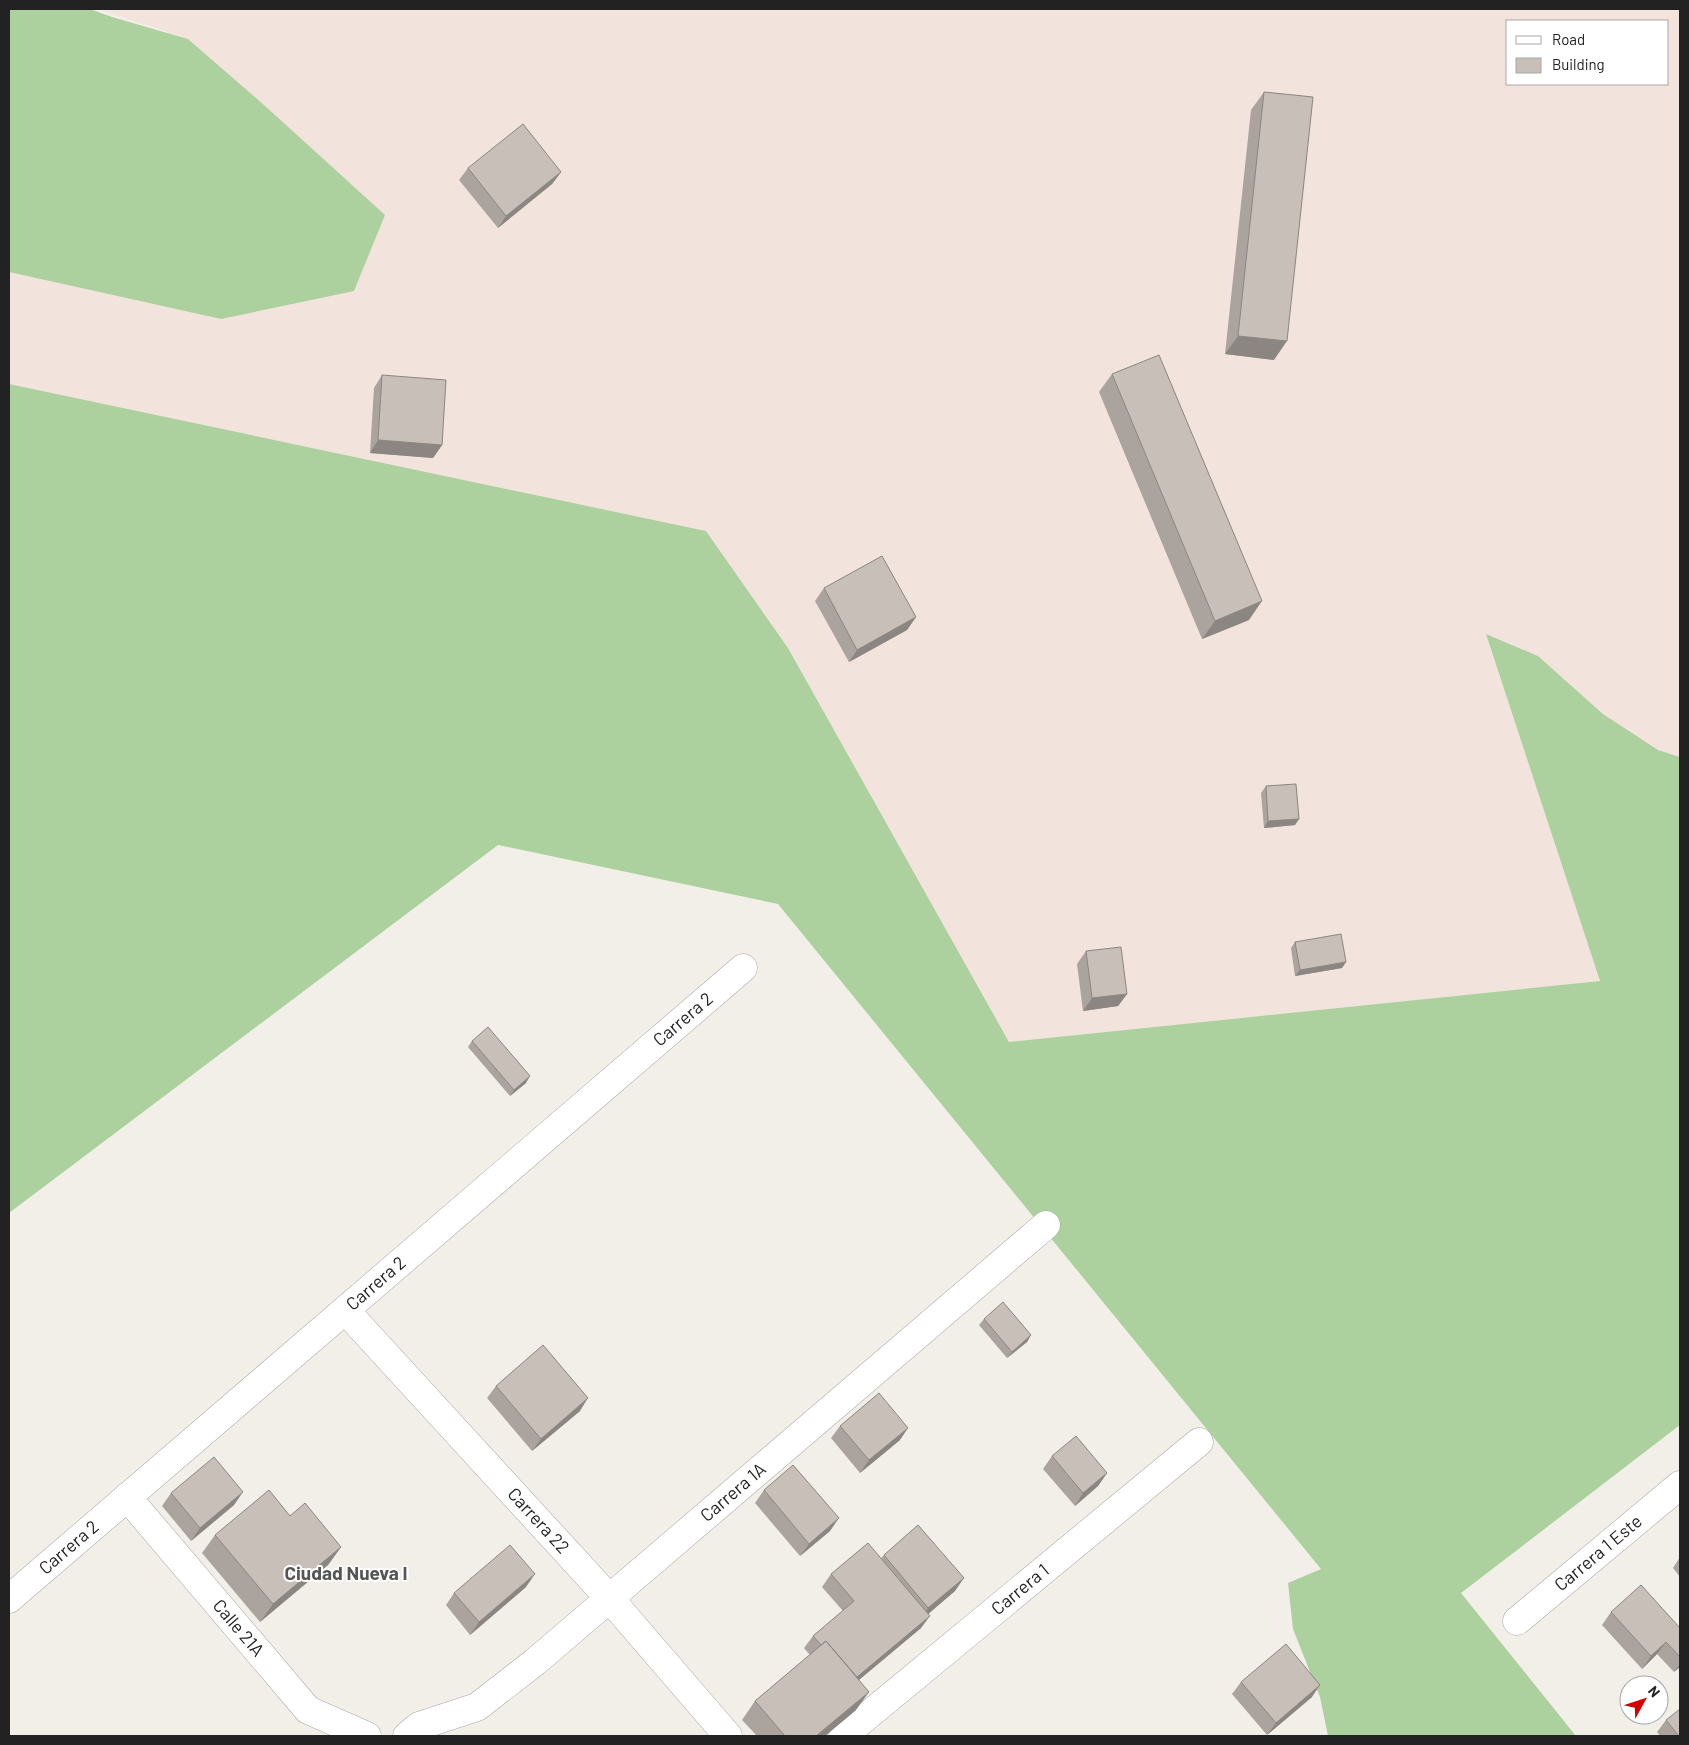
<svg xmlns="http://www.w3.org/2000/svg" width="1689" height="1745" font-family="Barlow,sans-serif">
  <rect width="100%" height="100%" fill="#f2efe9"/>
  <path fill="#f3e3dd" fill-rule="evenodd" d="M99,9h1581v748l-22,-7 -55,-36 -65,-58 -52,-22 114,347 -591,61 -221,-394 -82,-117 -697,-147v-112l212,47 -33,-280zM1508,21h160v63h-160z"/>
  <path fill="#add19e" d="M9,9h81l22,8 76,22 76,66 121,110 -31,76 -133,28 -212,-47z
    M9,384l697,147 82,117 221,394 591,-61 -114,-347 52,22 65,58 55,36 22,7v668l-219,168 115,143h-248l-8,-39 -27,-68 -5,-46 33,-14 -543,-665 -280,-59 -489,368z"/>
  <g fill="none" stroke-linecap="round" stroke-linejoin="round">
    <defs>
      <g id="minor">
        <path id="s1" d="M345,1310l265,289 118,137"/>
        <path id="s2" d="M127,1497l181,213 59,26"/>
        <path id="s3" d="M9,1599l734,-631"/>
        <path id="s4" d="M1517,1621l163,-136"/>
        <path id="s5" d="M407,1736l12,-10 58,-19 58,-45 511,-437"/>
        <path id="s6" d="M843,1736l356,-294"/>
      </g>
    </defs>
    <use href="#minor" stroke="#a9a9a9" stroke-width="29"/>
    <use href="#minor" stroke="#fff" stroke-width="28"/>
  </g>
  <path fill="#aba49e" d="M1264,92l10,268 -49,-6 26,-244z
    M468,168l93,4 -9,12 -54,44 -39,-48z
    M1112,374l137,246 -47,19 -103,-247z
    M382,375l60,70 -9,13 -63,-5 4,-65z
    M824,588l92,29 -9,13 -58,32 -34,-61z
    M1266,786l33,33 -4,6 -31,3 -3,-35z
    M1295,942l51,20 -4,6 -47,8 -4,-28z
    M1086,951l41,43 -9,12 -35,5 -6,-47z
    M472,1041l54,42 -16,13 -42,-49z
    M984,1319l47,16 -4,7 -20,16 -28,-33z
    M496,1386l84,25 -48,40 -45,-53z
    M840,1426l60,14 -40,33 -29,-35z
    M1052,1456l55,17 -9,13 -23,20 -32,-37z
    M764,1490l66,41 -30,25 -45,-53z
    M171,1493l63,12 -43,36 -29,-35z
    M290,1516l51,31 -13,18 -68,57 -58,-69 13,-18z
    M884,1555l71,36 -27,23 -7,14 -62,52 -3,30 -31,26h-68l-15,-16 13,-19 55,-46 -6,-7 9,-12 30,-25 -21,-24 9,-13 50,-16z
    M1680,1557v20l-7,-9z
    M526,1587l-56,48 -24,-30 8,-12z
    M1611,1612l69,16v39l-6,5 -17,-18 -15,15 -40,-44z
    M1241,1682l71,15 -45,38 -35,-41z
    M1666,1720l14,16h-20l-3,-4z"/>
  <path fill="#8b8681" d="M561,172l-9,12 -54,44 8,-12z
    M1238,336l49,5 -13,19 -49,-6z
    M378,440l64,5 -9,13 -63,-5z
    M1262,601l-13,19 -47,19 13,-18z
    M916,617l-9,13 -58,32 8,-12z
    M1299,819l-4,6 -31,3 4,-7z
    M1346,962l-4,6 -47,8 5,-6z
    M1127,994l-9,12 -35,5 9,-13z
    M530,1076l-4,7 -16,13 4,-6z
    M1031,1335l-4,7 -20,16 5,-6z
    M588,1398l-8,13 -48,40 9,-12z
    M908,1428l-8,12 -40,33 9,-13z
    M1107,1473l-9,13 -23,20 8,-13z
    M243,1492l-9,13 -43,36 9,-13z
    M839,1518l-9,13 -30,25 9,-12z
    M341,1547l-13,18 -68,57 13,-18z
    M535,1574l-9,13 -56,48 9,-13z
    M964,1578l-9,13 -35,30 8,-13z
    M930,1616l-9,12 -79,66 9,-12z
    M1666,1642l-9,12 -15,15 9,-13z
    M1680,1664v3l-6,5z
    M1320,1685l-8,12 -45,38 9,-12z
    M869,1692l-13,18 -31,26h-9z"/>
  <path fill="#c7bfb8" stroke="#8b8681" d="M1264,92l49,5 -26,244 -49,-5z
    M523,124l38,48 -55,44 -38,-48z
    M1159,355l103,246 -47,20 -103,-247z
    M382,375l64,5 -4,65 -64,-5z
    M882,556l34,61 -59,33 -33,-62z
    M1296,784l3,35 -31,2 -2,-35z
    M1341,934l5,28 -46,8 -5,-28z
    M1121,947l6,47 -35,4 -6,-47z
    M488,1027l42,49 -16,14 -42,-49z
    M1003,1302l28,33 -19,17 -28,-33z
    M543,1345l45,53 -47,41 -45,-53z
    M879,1393l29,35 -39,32 -29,-34z
    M1076,1436l31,37 -24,20 -31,-37z
    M214,1457l29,35 -43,36 -29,-35z
    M793,1465l46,53 -30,26 -45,-54z
    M269,1490l21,26 15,-13 36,44 -68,57 -58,-69z
    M918,1525l46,53 -36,30 -44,-53z
    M868,1543l62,73 -73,61 -31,-36 -5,4 -8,-9 41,-35 -23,-27z
    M510,1545l25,29 -56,48 -25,-29z
    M1641,1585l39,43v29l-14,-15 -15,14 -40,-44z
    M826,1641l43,51 -53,44h-31l-30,-35z
    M1286,1644l34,41 -44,38 -35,-41z
    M1680,1709v27h-1l-13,-16z"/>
  <g text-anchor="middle" stroke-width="4" stroke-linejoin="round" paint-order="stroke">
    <g font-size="18" fill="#222" stroke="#fff">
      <text dy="6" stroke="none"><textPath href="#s3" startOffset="889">Carrera 2</textPath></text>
      <text dy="6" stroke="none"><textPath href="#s3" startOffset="484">Carrera 2</textPath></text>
      <text dy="6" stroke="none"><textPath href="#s5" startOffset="411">Carrera 1A</textPath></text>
      <text dy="6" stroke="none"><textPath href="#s1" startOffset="286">Carrera 22</textPath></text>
      <text dy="6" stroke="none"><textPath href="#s3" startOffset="79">Carrera 2</textPath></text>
      <text dy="6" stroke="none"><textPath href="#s4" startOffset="106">Carrera 1 Este</textPath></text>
      <text dy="6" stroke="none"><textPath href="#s6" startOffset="230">Carrera 1</textPath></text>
      <text dy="6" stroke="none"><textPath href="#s2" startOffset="172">Calle 21A</textPath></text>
    </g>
    <g font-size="19" font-weight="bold" fill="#555" stroke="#fff">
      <text x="346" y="1580">Ciudad Nueva I</text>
    </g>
  </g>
  <rect width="1689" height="1745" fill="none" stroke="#222222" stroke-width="20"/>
  <rect x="1506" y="20" width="162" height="65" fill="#ffffff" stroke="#a7a7a7"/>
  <rect x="1516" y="36" width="25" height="8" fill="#ffffff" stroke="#a7a7a7"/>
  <text x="1552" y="45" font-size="15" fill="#222222">Road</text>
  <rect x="1516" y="58" width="25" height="15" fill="#c7bfb8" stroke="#a7a7a7"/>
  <text x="1552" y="70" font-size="15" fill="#222222">Building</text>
  <g transform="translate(1644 1700) rotate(50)"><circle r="24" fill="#ffffff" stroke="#a7a7a7"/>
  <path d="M0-4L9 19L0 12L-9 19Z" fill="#d40000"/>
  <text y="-8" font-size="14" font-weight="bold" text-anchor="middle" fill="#222222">N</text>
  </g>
</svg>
